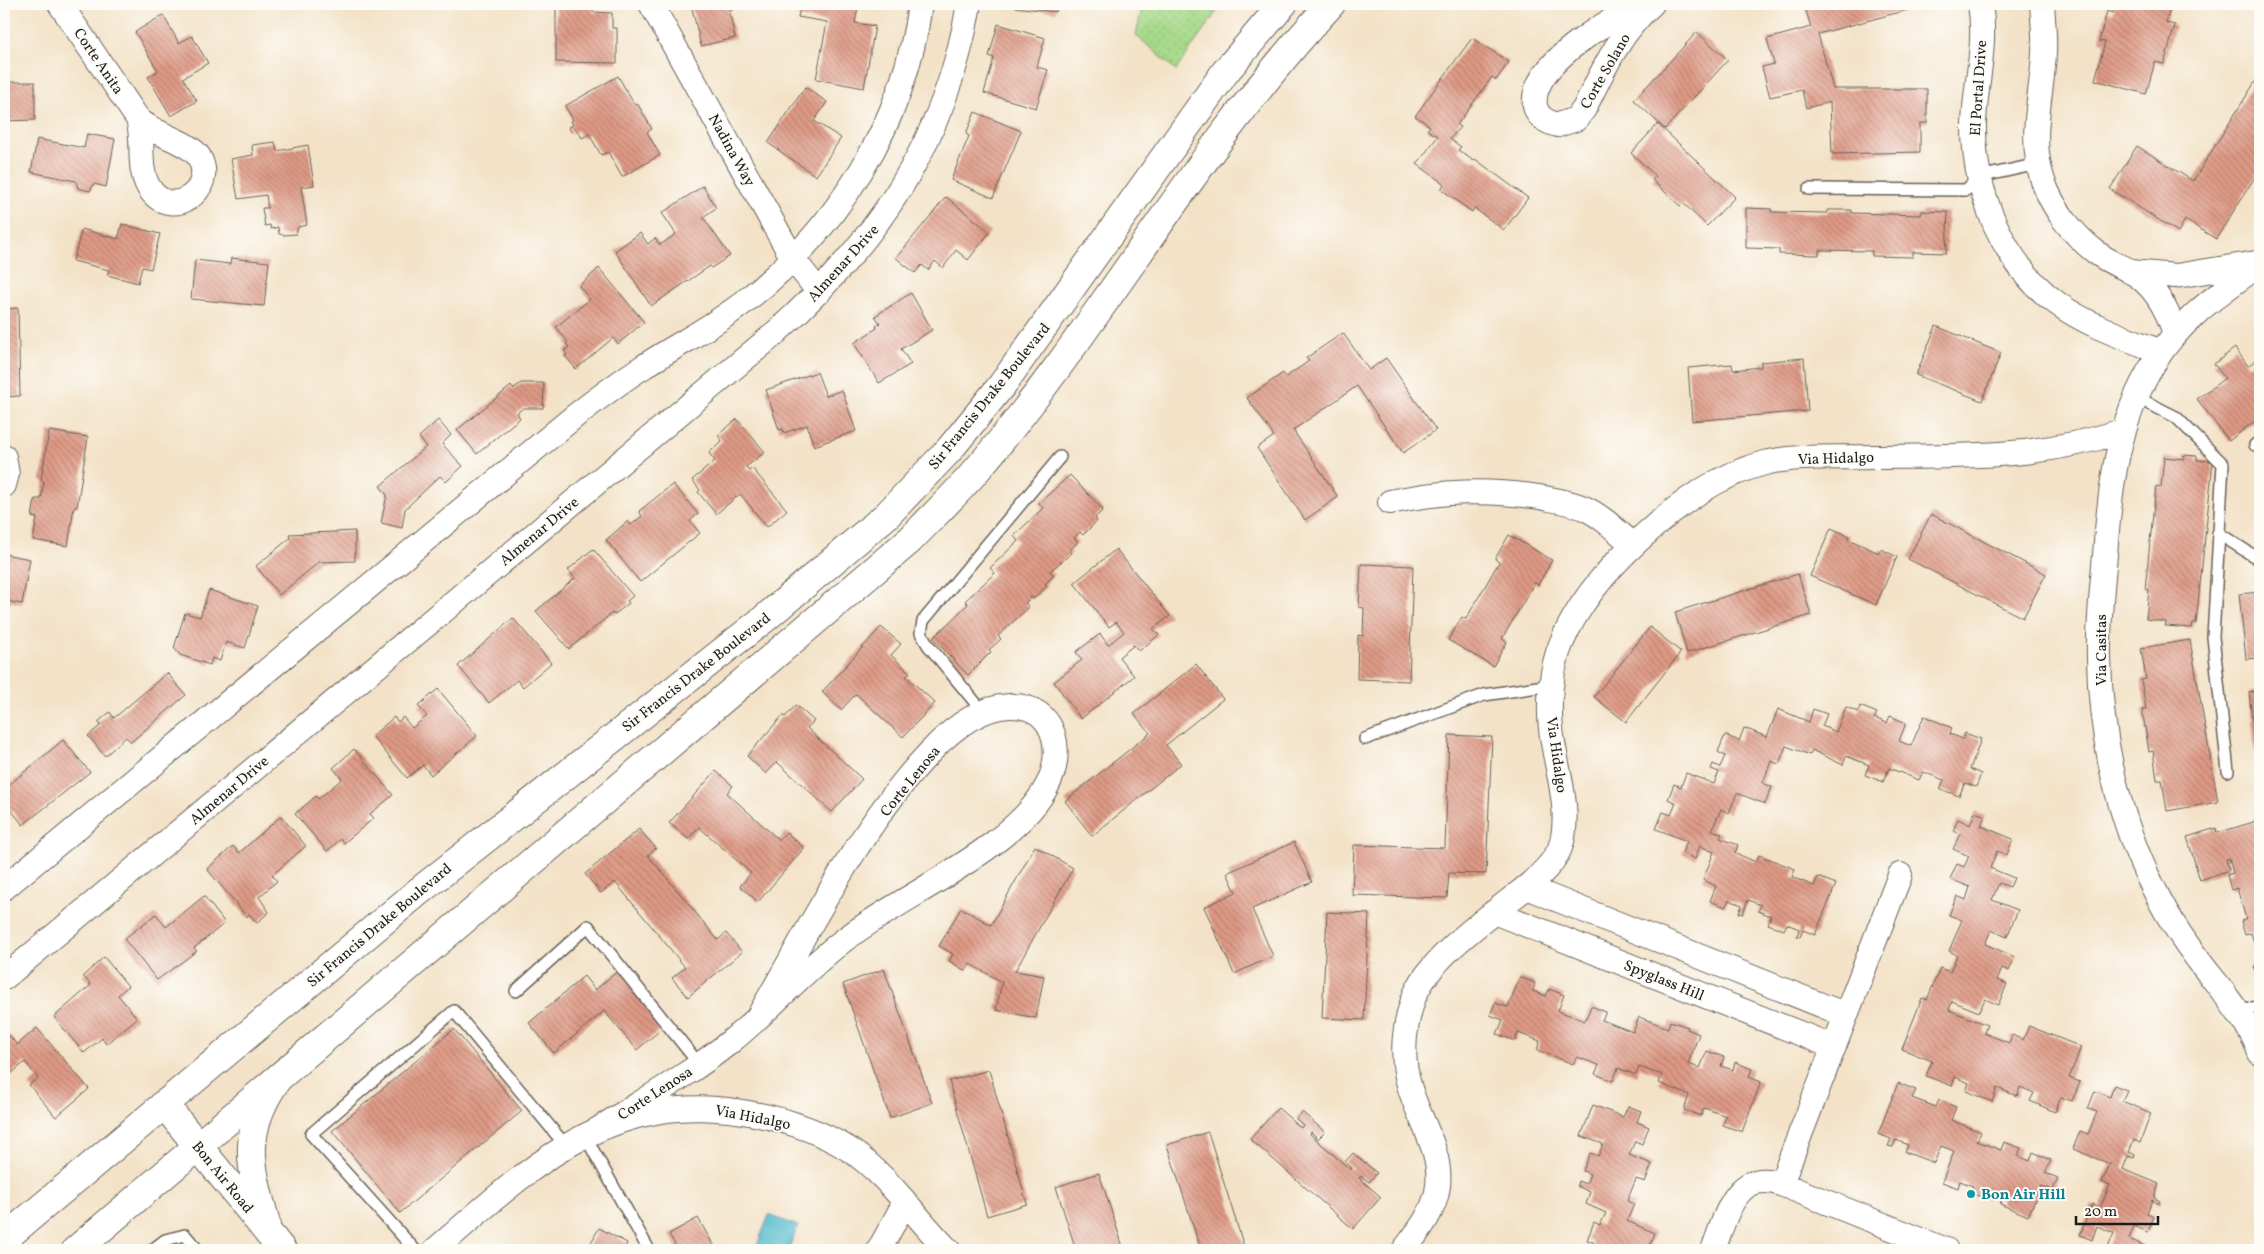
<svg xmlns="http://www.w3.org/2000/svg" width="2264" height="1254" font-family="Vollkorn,serif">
  <defs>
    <pattern id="park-dots" width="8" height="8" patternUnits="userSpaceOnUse" patternTransform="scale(1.25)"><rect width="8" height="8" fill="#a5d888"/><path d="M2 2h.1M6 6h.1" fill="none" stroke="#8db975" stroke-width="1.8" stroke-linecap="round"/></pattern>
    <pattern id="building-back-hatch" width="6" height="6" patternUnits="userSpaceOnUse" patternTransform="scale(1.25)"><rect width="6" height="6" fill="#df9a86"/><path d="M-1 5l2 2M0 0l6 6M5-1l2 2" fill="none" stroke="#b47d6d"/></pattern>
  </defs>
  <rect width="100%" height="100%" fill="#fdfcf7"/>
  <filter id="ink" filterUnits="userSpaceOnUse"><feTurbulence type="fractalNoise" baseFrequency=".02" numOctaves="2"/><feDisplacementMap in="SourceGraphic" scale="10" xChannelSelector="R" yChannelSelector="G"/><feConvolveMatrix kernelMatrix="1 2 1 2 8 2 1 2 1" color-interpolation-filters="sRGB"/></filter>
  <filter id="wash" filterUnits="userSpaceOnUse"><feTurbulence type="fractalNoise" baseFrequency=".0096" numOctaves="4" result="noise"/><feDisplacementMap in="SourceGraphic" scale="20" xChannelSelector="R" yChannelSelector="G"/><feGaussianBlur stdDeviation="1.12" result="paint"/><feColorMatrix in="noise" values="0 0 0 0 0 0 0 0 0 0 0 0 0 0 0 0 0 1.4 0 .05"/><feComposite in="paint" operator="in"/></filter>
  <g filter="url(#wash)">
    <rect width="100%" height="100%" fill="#f3e2c7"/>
    <path fill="url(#park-dots)" stroke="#607a52" d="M1143,4h79l-46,66 -40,-35z"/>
    <path fill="#51bbcd" stroke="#366c74" d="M769,1215l29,11 -10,24h-33z"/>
    <g id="blocks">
      <path fill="url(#building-back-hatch)" d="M556,4h37v8l19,1v15h5v35l-61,-1z
        M691,4h41l1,5 -4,1 6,28 -34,8z
        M801,4h43l14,3 -3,16 20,3 -11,62 -48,-9 11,-57 -29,-5z
        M1014,4h43l-1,8 -42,-5z
        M1804,4h105l2,5 -93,25 15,55h94v34h-7v29l-88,2 -2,-52 -24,6 -4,-18 -32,7 -8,-30 12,-3 -7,-25 44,-12z
        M2115,4h56l-5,19 9,2 -11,39 -9,-2 -9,32 -51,-14 10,-38 -6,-1 8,-30 6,2z
        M163,15l16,28 13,-7 16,27 -25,15 14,23 -26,15 -23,-39 10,-6 -23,-39z
        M998,24l47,14 -8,29 11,3 -12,38 -52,-15 10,-35 -5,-2z
        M1697,32l31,28 -63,69 -31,-29z
        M1472,38l37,24 -13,18 -4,-3 -35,48 3,2 -10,12 11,8 -3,3 16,11 1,-2 53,39 -24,32 -30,-22 -2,4 -31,-23 3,-5 -27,-20 21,-28 -11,-6 3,-4 -15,-10z
        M2260,74v95l-44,70 -31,-19 -7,12 -68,-43 27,-43 56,35z
        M618,76l16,28 3,-1 15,26 -5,3 13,23 -38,22 -14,-25 -7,3 -12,-21 -7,4 -4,-7 -7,1 -2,-5 4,-2 -2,-4 2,-1 -8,-14z
        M4,82h31v38l-31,1z
        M805,87l22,15 -13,19 27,17 -25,38 -48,-33z
        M975,112l46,19 -28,67 -42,-18 18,-44 -3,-2z
        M1658,124l77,73 -28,29 -24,-23 -3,3 -28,-26 4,-4 -25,-23z
        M87,134l28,5 -9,48 -12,-3 -4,7 -12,-3 -2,-7 -45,-9 6,-33 47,9z
        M275,142l2,9 31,-6 6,40 -13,2 6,38 -9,2 -2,7 -12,1 -5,-1 -1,-7 -7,2 -1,-4 -5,1 -3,-18h6l-2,-13 -28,4 -7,-40 22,-4 -1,-10z
        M703,186l13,22 -13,9 27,39 -19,12 -1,-2 -59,40 -36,-55 25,-18 8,11 7,-6 5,7 16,-11 -14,-21z
        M946,197l44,35 -22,28 -12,-10 -13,18 -8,-7 -7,9 -6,-5 -7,8 -19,-15z
        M1746,208l25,1v3l56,1v-3h25v3l69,2 1,-4 26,1 -2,41 -33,-1v5l-41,-1v-5l-53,-1v5l-40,-1v-5l-33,-1z
        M122,224l38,10 -9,35 -9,-2 -4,16 -31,-8 2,-5 -36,-9 9,-32 36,10z
        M231,258l38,4 -5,44 -73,-7 4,-39 35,4z
        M599,268l45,54 -26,22 -5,-6 -37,31 -11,-13 2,-1 -3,-4 5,-4 -3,-3 2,-2 -12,-15 34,-28 -11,-13z
        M911,293l21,37 -31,19 10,15 -32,19 -25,-40 23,-15 -1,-2 4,-3 -5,-7z
        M18,308l2,88 -16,1v-88z
        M1936,326l65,27 -19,48 -66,-26z
        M1343,333l26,37 17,-12 50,72 -33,23 -46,-67 -64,44 45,67 -33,23 -48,-72 17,-12 -27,-38 36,-25 3,4 23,-16 -3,-3z
        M2235,348l13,18 12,-9v60l-31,24 -32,-42 28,-21 -11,-14z
        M1804,358l4,53 -116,10 -4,-53 44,-4 1,6 28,-3v-5z
        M817,372l9,24 16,-6 14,41 -42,15 -7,-21 -23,8 -1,-4 -4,1 -13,-40z
        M521,383h23l-1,25h-20l-6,5 3,5 -43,36 -20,-24 54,-44 2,3z
        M737,419l28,33 -19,15 3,4 3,-3 35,42 -20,17 -27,-33 -24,20 -18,-22 2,-2 -8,-10 23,-19 -6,-8 13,-12 -4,-6z
        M438,420l13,15 -9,9 21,22 -17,16 -6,-6 -35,33 -3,19 -21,-5 6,-28 -7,-9 46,-39 -7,-10z
        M49,431l39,6 -11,70h-3l-6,39 -35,-6 4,-22 -5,-1 3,-18h6l3,-18 -3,-1z
        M2184,455l13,1v4l16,1 -17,162h-3l-1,5 -27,-2 1,-4 -20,-3 3,-29 -4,-1 11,-103 5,1 3,-30 20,2z
        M1070,475l33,35 -8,8 2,3 -14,14 -3,-3 -6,6 4,4 -9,9 3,2 -22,18 4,4 -9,9 2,2 -14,13 -2,-2 -6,6 4,4 -31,29 3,3 -12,11 2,2 -23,23 -35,-37 35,-34 -3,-3 30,-28 -5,-5 28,-27 -4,-5 29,-28 -4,-5z
        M673,484l25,30 -8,7 10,12 -60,49 -34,-42 22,-19 3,4 11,-9 -3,-5z
        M1931,514l115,60 -23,44 -115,-59z
        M1831,528l18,8 -1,3 31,14 2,-4 16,8 -21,48 -66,-29z
        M355,531v30l-36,1 -40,33 -23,-29 34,-28 -1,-4z
        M1509,535l43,25 -14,25 -3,-3 -33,57 5,3 -14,24 -45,-26 14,-23 4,2 33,-57 -4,-3z
        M593,549l40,47 -6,5 2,2 -15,12 -2,-2 -43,36 -33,-38 39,-33 -7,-8z
        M1116,549l54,67 -17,13 6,6 -20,16 -5,-6 -15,12 15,19 -53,43 -27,-37 28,-22 -6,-8 24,-18 8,11 16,-13 -8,-10 -7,5 -35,-44z
        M4,554l26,5 -8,45 -18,-3z
        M1361,564l52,2 -4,115 -52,-2 1,-44 5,1 1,-28 -5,-1z
        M1798,574l13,41 -124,38 -12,-41z
        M209,590l49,16 -13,42 -19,-6 -6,19 -8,-3 -2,7 -30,-10 -6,-7 11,-35 15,4z
        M2260,592v66l-14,1 -7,-65z
        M513,618l38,45 -28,24 -6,-7 -28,23 -31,-37z
        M881,627l20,17 -10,11 19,18 -4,3 29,27 -32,34 -47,-43 -15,16 -19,-18z
        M1650,627l31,25 -55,70 -32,-25z
        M2190,640l28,162 -51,9 -5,-31h-5l-4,-29 -4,1 -7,-43h4l-5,-29 5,-1 -5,-31z
        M1196,664l27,35 -57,46 15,19 -89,72 -27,-35 85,-68 -16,-19z
        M167,673l19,22 -55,47 -5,-5 -21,19 -17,-20 13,-11 -3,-3 12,-10 4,6z
        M438,689l39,47 -46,39 -8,-10 -16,13 -35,-42 22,-19 4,5 5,-5 9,11 15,-12 -9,-10z
        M2260,690v65l-4,1 -7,-64z
        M796,705l18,16 -7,7 55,51 -30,33 -55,-50 -11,12 -19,-18 36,-41 2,2z
        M1860,706l17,7 -3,5 13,5 3,-7 16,7 -7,18 12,5 13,-30 28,12 -2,6 13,5 2,-6 16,6 -11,30 11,5 -5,13 -11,-4 -6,13 -19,-7 4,-9 -21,-8 -4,8 -30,-12 -6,14 -18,-7 4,-10 -23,-9 -3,9 -31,-15 -2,5 -24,-9 -7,18 -8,-3 -8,22 9,4 -7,17 -28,-11 -8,20 -8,-4 -9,21 10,4 -2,4 18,7 -3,8 21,9 3,-7 36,14 -3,8 22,9 4,-9 18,7 -21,51 -12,-5 -3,7 -3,-1 2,-7 -12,-5 -3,6 -16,-6 3,-8 -13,-5 3,-6 -13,-5 -5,14 -4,-1 3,-8 -13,-5 -4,7 -15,-6 6,-15 -13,-6 11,-28 -14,-6 -5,13 -13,-6 5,-12 -31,-12 7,-17 8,3 5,-12 -8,-4 6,-15 7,3 5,-14 28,11 5,-12 -8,-3 2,-5 7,3 5,-11 -7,-4 7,-17 14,6 5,-13 23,9 11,-28 31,13 4,-13 14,5 -5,12 14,6 10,-25 12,5z
        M1449,735l43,2 -6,137 -37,-1 -2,25 -95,-3 2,-50 91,3z
        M63,740l27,32 -67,53 -19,-24v-12z
        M354,749l39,46 -23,19 4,4 -30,25 -3,-4 -14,12 -32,-37 21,-18 2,3 24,-20 -9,-11z
        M716,771l17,15 -6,7 52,47 7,-8 18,16 -46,54 -18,-16 11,-13 -52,-46 -11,12 -19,-16z
        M1975,812l10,4 -4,10 32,13 -6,16 -10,-4 -7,17 24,10 -4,9 -11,-4 -7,17 26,10 -11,27 -16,-7 -6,14 30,13 -6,14 -7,-3 -5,12 10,4 -9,21 -13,-6 -6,13 -27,-11 -3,9 38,15 -3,8 25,10 3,-8 11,5 6,-14 52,21 -12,31 11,4 -8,19 -11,-4 -6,15 -25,-11 4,-8 -14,-6 -3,9 -20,-8 -5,14 -26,-11 3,-8 -14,-6 -3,9 -26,-10 6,-15 -30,-12 20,-51 5,2 13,-32 10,4 7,-17 -8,-4 13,-31 -13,-5 8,-19 9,4 4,-13 -20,-8 7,-15 7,3 5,-11 -16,-7 7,-15 -7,-3 5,-12 12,6z
        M281,816l25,30 -34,29 5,6 -18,16 10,15 -12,11 -8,-9 -2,3 -40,-48 26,-23 6,7z
        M2260,820v141l-9,-28 -6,2 -4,-14 5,-2 -9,-31 -6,2 -4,-15 6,-2 -4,-15 -3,1 3,11 -29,10 -13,-43 29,-9 1,5z
        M639,829l17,19 -8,7 70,85 8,-7 16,19 -54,45 -16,-19 13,-11 -70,-85 -14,11 -16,-19z
        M1294,842l18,40 -60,27 21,47 -39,18 -30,-67 32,-15 -9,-19z
        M1035,846l38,22 -58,103 29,5 -8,42 -40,-8 6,-28 -32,-18 -4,7 -17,-10 4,-7 -14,-8 22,-38 30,17z
        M204,896l21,27 -31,25 3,3 -40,29 -33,-41 32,-25 10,13z
        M1327,912l42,2 -5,106 -42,-2z
        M104,957l24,29 -10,9 19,23 -31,26 -4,-6 -18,15 -30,-36 37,-32 -8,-9z
        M2260,965v16l-2,1 -4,-16z
        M620,969l47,55 -30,26 -33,-39 -50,42 -25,-30 55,-47 11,14z
        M884,969l48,134 -42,15 -47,-134z
        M1520,977l15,6 -2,8 13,5 3,-7 15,6 -6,16 27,10 6,-15 15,6 -4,8 31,12 6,-15 29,11 2,-7 18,6 -1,2 12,5 -11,30 12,4 7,-17 17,6 -3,9 12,4 2,-8 17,7 -3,8 12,5 -19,50 -19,-7 3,-9 -22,-8 -3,8 -17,-6 5,-15 -30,-12 3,-8 -23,-8 -3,8 -18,-7 -5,13 -18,-7 4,-9 -22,-8 -4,7 -36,-14 3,-9 -22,-8 -3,8 -18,-7 6,-14 -13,-5 5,-12 13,4z
        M37,1028l52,61 -33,28 -27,-32 9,-7 -13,-16 -21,18v-40l5,-5 8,10z
        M454,1029l68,82 -122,102 -68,-82z
        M989,1070l38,134 -40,12 -38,-135z
        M1898,1083l18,7 -4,8 24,9 3,-7 17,7 -5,13 30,12 -4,9 24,9 3,-8 17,6 -3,8 12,5 3,-9 18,8 -6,13 13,5 -5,12 -12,-4 -13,30 -28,-12 3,-8 -13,-5 -3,8 -17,-6 3,-7 -13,-5 -2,7 -16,-6 12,-31 -13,-5 -7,17 -29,-11 3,-7 -12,-5 -3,7 -5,-1 3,-7 -13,-5z
        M2114,1085l13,5 -5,11 29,12 -11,30 -6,-3 -5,12 6,3 -1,3 -6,-2 -5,13 36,15 -5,14 6,3 -1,3 -7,-4 -5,13 7,3 -6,16 -14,-6 -5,13 25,11h-47l7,-17 -17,-7 -5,14 -12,-5 12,-31 8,4 10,-23 -8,-3 8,-18 -37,-15 7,-18 8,3 9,-22 -9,-3 7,-18 15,6z
        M1593,1105l30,12 5,-11 13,5 -4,11 12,5 -7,17 -7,-3 -6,14 23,9 -7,18 -9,-3 -9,22 7,3 -7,17 28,12 -7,17 -8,-2 -1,2h-49l3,-8 -6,-2 7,-18 6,3 6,-12 -20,-9 4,-12 -13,-6 1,-5 8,3 4,-10 -7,-3 7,-18 8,3 5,-12 -22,-8z
        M1278,1108l23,20 2,-3 -7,-6 6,-7 23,20 -7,7 -7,-7 -1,2 41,36 1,-2 -7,-6 8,-9 24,20 -8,9 -8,-6 -2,2 22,19 -28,32 -103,-90z
        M1208,1132l37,118h-44l-34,-105z
        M1099,1173l25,77h-48l-20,-63z
        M698,1218l18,32h-38l-9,-16z
        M599,1228l28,15 -3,7h-37z"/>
    </g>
  </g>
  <g filter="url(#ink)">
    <use href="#blocks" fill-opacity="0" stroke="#676158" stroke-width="1"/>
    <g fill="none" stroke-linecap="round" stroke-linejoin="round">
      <defs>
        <path id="lane" d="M1809,189l157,1 13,-13 59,-13
          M2136,397l40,20 47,47 -10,173 15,134
          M2255,445l5,-4
          M2218,533l42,27
          M983,712l-55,-67 -7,-12 2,-12 137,-164
          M1365,739l119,-44 67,-10
          M516,991l72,-65 111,138
          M2238,1012l22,-6
          M585,1136l64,114
          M152,1250l13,-10 20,-5 13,15
          M415,1250l-104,-116 143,-123 112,135"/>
        <path id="street" d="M60,4l78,115c16,16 51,22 61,38 19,34 -31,66 -51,29 -11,-20 -3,-45 -10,-67
          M651,4l142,255 26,33
          M1643,4c-32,15 -114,60 -108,102 2,11 13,17 23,19l18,-6 8,-10c18,-37 36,-77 68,-105
          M1980,4c7,41 -5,80 -6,121 -1,65 29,140 84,179 31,22 68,34 103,48
          M2042,4c1,16 3,33 2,49 -2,44 -16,84 -1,128 10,28 30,54 54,72 10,8 22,12 33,18 24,13 37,37 45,63
          M2260,264c-39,28 -81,57 -106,99 -37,59 -44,124 -49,192 -3,34 -7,68 -6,102 1,79 19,162 55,232 17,35 40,67 64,96 15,21 34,43 42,68
          M2131,272l45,4 80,-13
          M4,457l3,17 -3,11
          M1390,502c52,-11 96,-13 149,-5 15,3 31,5 45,11 18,8 34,24 49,37
          M1526,887l320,128
          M4,888l571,-472c22,-17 44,-34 68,-49 33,-22 70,-40 101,-65 94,-73 161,-180 176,-298
          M1494,912l340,135
          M4,978l768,-642c103,-92 174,-193 197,-332
          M597,1130c45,-29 92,-55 133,-88 40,-32 73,-71 114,-102 57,-44 171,-92 203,-154 18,-33 9,-82 -37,-80 -31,1 -59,24 -79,45 -70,73 -122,179 -173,266
          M1781,1184l119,-309
          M435,1250c95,-82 172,-160 308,-138 37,6 75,18 107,38 39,26 65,67 98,100
          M879,1250l26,-48
          M1404,1250c15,-19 31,-39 34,-64 4,-37 -20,-67 -29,-101 -8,-28 -5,-58 4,-85 13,-39 70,-79 102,-104 16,-12 37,-29 45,-48 13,-37 -5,-81 -9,-119 -3,-27 0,-60 10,-85 17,-41 48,-77 80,-106 36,-33 76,-63 124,-75 30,-8 75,-5 107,-6 88,-1 165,2 250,-26
          M1713,1250c13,-33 22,-82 68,-66l165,66"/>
        <path id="secondary" d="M164,1104l118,146
          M266,1223c-16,-56 -25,-91 10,-142"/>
        <path id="primary" d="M4,1239l414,-347 346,-273 123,-104 62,-65 53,-65 224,-314 57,-67
          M76,1250l834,-710c22,-23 45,-45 65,-68 128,-150 222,-324 356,-468"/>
      </defs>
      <use href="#lane" stroke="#676158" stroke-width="14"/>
      <use href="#street" stroke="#676158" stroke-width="26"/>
      <use href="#secondary" stroke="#676158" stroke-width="30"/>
      <use href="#primary" stroke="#676158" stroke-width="30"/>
      <use href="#lane" stroke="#fff" stroke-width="11"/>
      <use href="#street" stroke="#fff" stroke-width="24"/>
      <use href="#secondary" stroke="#fff" stroke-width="28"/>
      <use href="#primary" stroke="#fff" stroke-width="28"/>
    </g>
  </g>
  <circle fill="#0f9aa8" stroke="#fdfcf7" stroke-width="2" cx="1971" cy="1194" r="5"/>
  <g text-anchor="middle" stroke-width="4" stroke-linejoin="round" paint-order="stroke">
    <g font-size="15" fill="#1c1c1c" stroke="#fdfcf7">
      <text transform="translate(99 61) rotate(56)" y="5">Corte Anita</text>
      <text transform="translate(1605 71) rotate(-60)" y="5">Corte Solano</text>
      <text transform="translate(1978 88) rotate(-86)" y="5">El Portal Drive</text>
      <text transform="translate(732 150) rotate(61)" y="5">Nadina Way</text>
      <text transform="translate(843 263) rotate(-48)" y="5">Almenar Drive</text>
      <text transform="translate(989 396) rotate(-51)" y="5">Sir Francis Drake Boulevard</text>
      <text transform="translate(1836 458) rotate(-2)" y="5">Via Hidalgo</text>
      <text transform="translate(539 531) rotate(-40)" y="5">Almenar Drive</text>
      <text transform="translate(2101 650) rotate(-90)" y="5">Via Casitas</text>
      <text transform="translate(696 672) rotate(-38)" y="5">Sir Francis Drake Boulevard</text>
      <text transform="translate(1557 755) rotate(82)" y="5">Via Hidalgo</text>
      <text transform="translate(910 781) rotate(-51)" y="5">Corte Lenosa</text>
      <text transform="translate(229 790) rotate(-40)" y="5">Almenar Drive</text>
      <text transform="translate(379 925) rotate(-40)" y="5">Sir Francis Drake Boulevard</text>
      <text transform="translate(1664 980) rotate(22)" y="5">Spyglass Hill</text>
      <text transform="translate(655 1093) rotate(-33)" y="5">Corte Lenosa</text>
      <text transform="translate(753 1117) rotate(11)" y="5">Via Hidalgo</text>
      <text transform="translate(223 1177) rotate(51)" y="5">Bon Air Road</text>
    </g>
    <g font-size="15" font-weight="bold" fill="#0d838f" stroke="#fdfcf7" text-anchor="start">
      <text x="1981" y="1199">Bon Air Hill</text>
    </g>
  </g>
  <rect width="2264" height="1254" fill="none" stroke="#fdfcf7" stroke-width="20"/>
  <path d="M2076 1216v8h82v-8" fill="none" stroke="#1c1c1c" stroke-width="2.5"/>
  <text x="2084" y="1216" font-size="15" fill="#1c1c1c" stroke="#fdfcf7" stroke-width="4" paint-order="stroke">20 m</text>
</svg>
